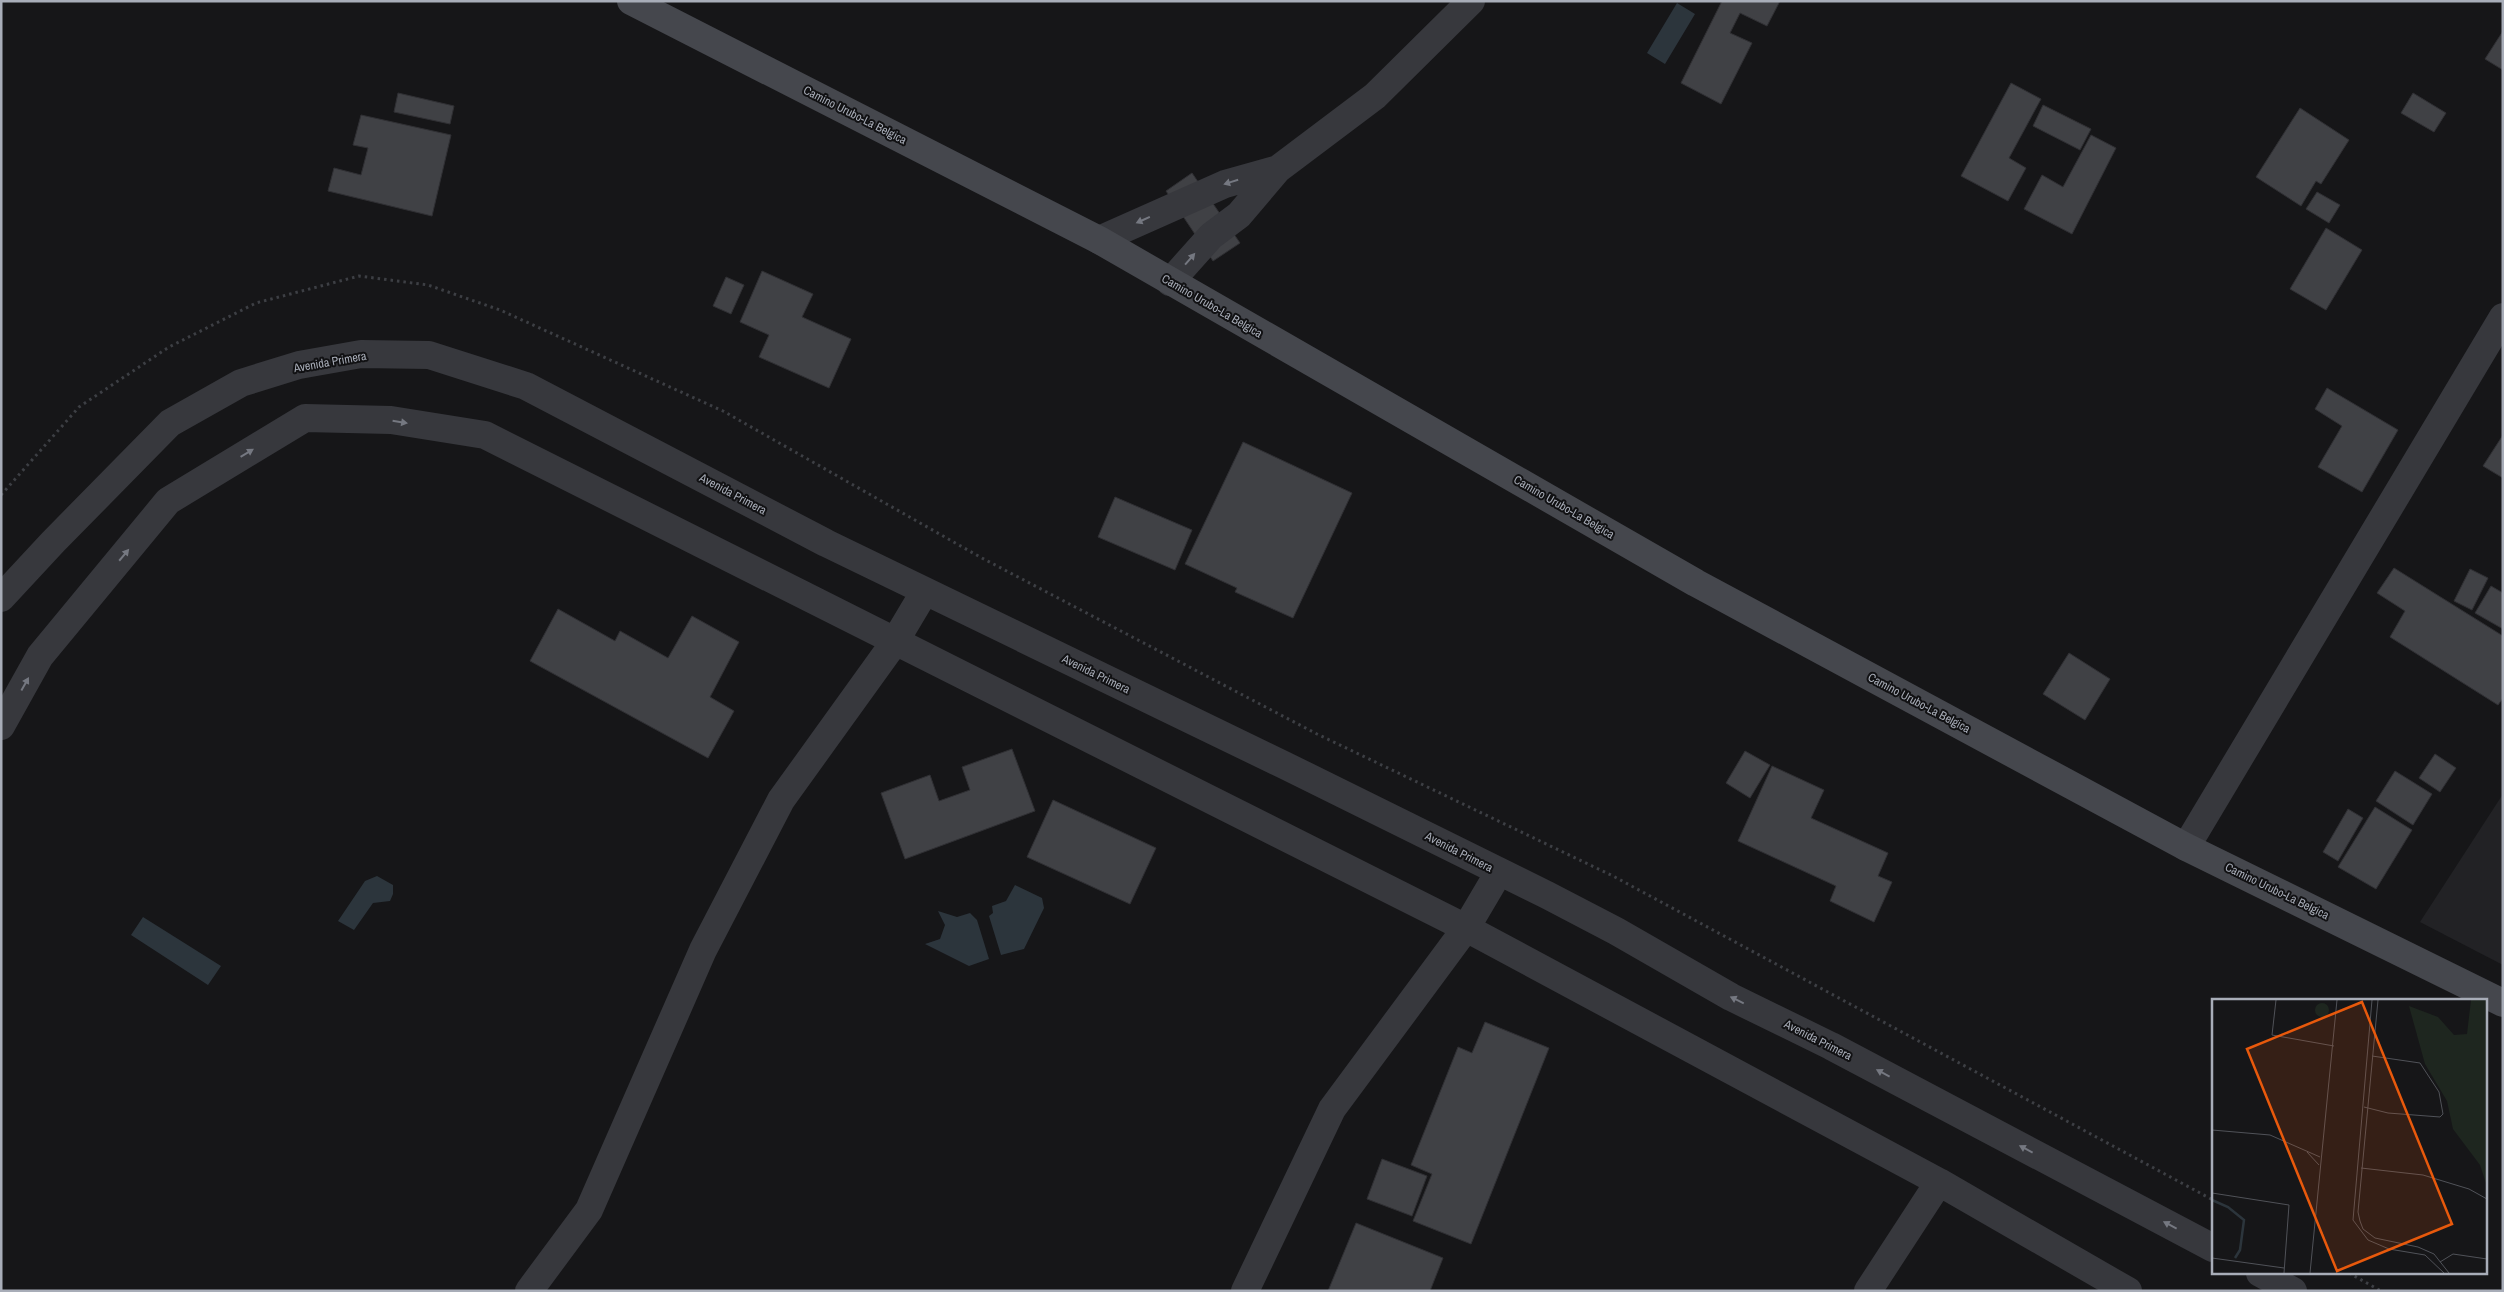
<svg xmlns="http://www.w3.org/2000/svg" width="2504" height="1292" font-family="'Archivo Narrow',sans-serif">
  <rect width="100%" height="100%" fill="#161618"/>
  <path fill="#222225" d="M2503,794v171l-83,-43z"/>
  <path fill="#2c353c" d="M1677,3l18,11 -30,50 -18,-11z
    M377,876l16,9v9l-3,7 -17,2 -19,27 -16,-9 27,-40z
    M1015,885l27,13 2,10 -20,41 -23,6 -12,-39 4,-3 -1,-7 14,-5z
    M938,911l19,6 13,-4 7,7 12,39 -20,7 -44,-22 15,-5 5,-14z
    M143,917l78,49 -13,19 -77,-50z"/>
  <path fill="#404145" stroke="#303034" d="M1722,1h58l-13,25 -27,-13 -10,20 22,10 -31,61 -40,-21z
    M2503,31v39l-18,-11z
    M2011,83l30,16 -32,59 17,10 -18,33 -47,-25z
    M398,93l56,13 -4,18 -56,-12z
    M2413,93l33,20 -12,19 -33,-19z
    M2043,105l48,24 -11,21 -47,-24z
    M2300,108l49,32 -28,44 -5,-3 -15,25 -45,-29z
    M361,115l90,20 -19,81 -104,-25 6,-23 27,7 7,-27 -15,-3z
    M2091,135l25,13 -44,86 -48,-25 18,-34 21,12z
    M1192,173l48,70 -27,18 -47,-70z
    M2317,192l23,13 -11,18 -23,-14z
    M2326,228l36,22 -36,60 -36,-21z
    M762,271l51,23 -11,23 49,22 -22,49 -70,-31 10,-22 -29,-13z
    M726,277l18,8 -13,29 -18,-8z
    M2327,388l71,42 -36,62 -44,-25 24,-41 -27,-17z
    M2503,435v43l-20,-12z
    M1243,442l109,51 -59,125 -58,-26 2,-4 -52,-24z
    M1115,497l77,33 -17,40 -77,-33z
    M2394,568l109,68v62l-5,7 -108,-68 15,-26 -28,-18z
    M2470,569l18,9 -16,32 -18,-9z
    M2491,586l12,7v36l-28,-16z
    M558,609l57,32 5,-10 48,27 24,-42 47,26 -29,55 24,14 -26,47 -178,-97z
    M2069,653l41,26 -25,41 -42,-26z
    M1012,749l23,62 -130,48 -24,-66 49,-18 9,26 31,-11 -8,-23z
    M1745,751l25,14 -20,33 -24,-15z
    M2435,754l21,14 -16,24 -21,-14z
    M1772,766l52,24 -13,28 77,35 -10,23 14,6 -18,40 -44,-21 6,-15 -98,-45z
    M2395,771l37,23 -19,31 -37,-24z
    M1053,800l103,48 -26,56 -103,-47z
    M2375,807l37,23 -36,59 -38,-22z
    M2348,809l15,9 -25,43 -15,-9z
    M1485,1022l64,26 -78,196 -58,-23 19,-47 -21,-9 47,-118 14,6z
    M1382,1159l45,17 -15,40 -45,-17z
    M1356,1223l87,35 -13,33h-102z"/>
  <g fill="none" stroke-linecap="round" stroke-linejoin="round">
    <path stroke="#3d3f44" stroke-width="3" stroke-dasharray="2.5 4" stroke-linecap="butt" d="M1,495l78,-88 90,-60 87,-44 103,-27 69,9 72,25 223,101 257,146 337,177 296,142 600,324
      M2349,1273l32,18"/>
    <path stroke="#37383d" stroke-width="28" d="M1099,240l126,-56 53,-15
      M1170,282l41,-46 28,-21 39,-46 97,-73 96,-95
      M1,598l52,-56 117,-119 71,-40 58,-18 62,-11 68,1 97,31 300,157 458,222 263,130 69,36 115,66 100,49 382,202
      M1,726l39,-70 128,-155 137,-83 86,2 94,15 981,493 473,254 189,109
      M2186,847l317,-530
      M2260,1273l33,18
      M529,1291l60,-81 114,-260 78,-150 113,-157 31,-52
      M1245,1291l87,-182 134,-181 33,-56
      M1868,1291l71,-109"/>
    <path stroke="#45474d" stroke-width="28" d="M631,1l468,239 597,343 490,264 317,156"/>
  </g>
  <defs><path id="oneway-solid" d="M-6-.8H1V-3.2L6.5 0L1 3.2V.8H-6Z" transform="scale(1.25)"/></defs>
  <g fill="#757881">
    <use href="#oneway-solid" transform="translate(1231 182) rotate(163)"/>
    <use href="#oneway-solid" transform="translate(1143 220) rotate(156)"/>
    <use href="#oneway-solid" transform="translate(1190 259) rotate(-49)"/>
    <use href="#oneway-solid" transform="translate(400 422) rotate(9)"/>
    <use href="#oneway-solid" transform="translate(247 453) rotate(-31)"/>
    <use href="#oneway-solid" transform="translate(124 555) rotate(-50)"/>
    <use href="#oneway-solid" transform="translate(25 684) rotate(-61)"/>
    <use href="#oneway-solid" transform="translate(1737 1000) rotate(-154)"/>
    <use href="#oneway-solid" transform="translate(1883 1073) rotate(-152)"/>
    <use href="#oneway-solid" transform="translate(2026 1149) rotate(-152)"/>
    <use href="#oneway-solid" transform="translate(2170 1225) rotate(-152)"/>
  </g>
  <g text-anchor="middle" stroke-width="4" stroke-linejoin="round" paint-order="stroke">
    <g font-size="12" fill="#a8adb8" stroke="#111113">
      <text transform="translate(855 115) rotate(27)" y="4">Camino Urubo-La Belgica</text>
      <text transform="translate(1212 306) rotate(30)" y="4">Camino Urubo-La Belgica</text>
      <text transform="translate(330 362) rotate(-10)" y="4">Avenida Primera</text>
      <text transform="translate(733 494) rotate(28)" y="4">Avenida Primera</text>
      <text transform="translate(1564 507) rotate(30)" y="4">Camino Urubo-La Belgica</text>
      <text transform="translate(1096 674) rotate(26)" y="4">Avenida Primera</text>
      <text transform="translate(1919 703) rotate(28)" y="4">Camino Urubo-La Belgica</text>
      <text transform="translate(1459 852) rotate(27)" y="4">Avenida Primera</text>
      <text transform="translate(2277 891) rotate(26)" y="4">Camino Urubo-La Belgica</text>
      <text transform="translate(1818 1040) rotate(27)" y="4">Avenida Primera</text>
    </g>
  </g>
  <g transform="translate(2212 999)">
    <rect width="275" height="275" fill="#161618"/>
    <path d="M259,1h16v186l-7,-21 -27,-36 -6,-28 -22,-37 -16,-58 29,11 16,18 13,-1zM103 11a7 7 0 1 1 14 0a7 7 0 1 1-14 0Z" fill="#1e261f"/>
    <path fill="none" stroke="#2c353c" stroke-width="2.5" d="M0,201l16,7 16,13 -4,30 -5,8"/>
    <path fill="none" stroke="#505258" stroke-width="1" d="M64,1l-4,35 62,11M160,1l-19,220 15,20 21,9 36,6 19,18M166,1l-20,212 2,9 3,8 12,9 43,9 16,7 15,19M152,108l24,6 52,4 3,-3 -4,-22 -19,-29 -48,-7M0,131l58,5 50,22M95,153l12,13M149,169l62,7 46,14 18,10M0,194l77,12 -5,68M0,259l72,10M228,263l13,-8 34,5M98,274l27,-273"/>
    <path fill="#e8590c" fill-opacity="0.15" stroke="#e8590c" stroke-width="2.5" d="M150,3l90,222 -115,47 -90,-222z"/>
    <rect width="275" height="275" fill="none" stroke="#a8adb8" stroke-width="2.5"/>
  </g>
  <rect width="2504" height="1292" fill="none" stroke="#a8adb8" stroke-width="5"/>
</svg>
